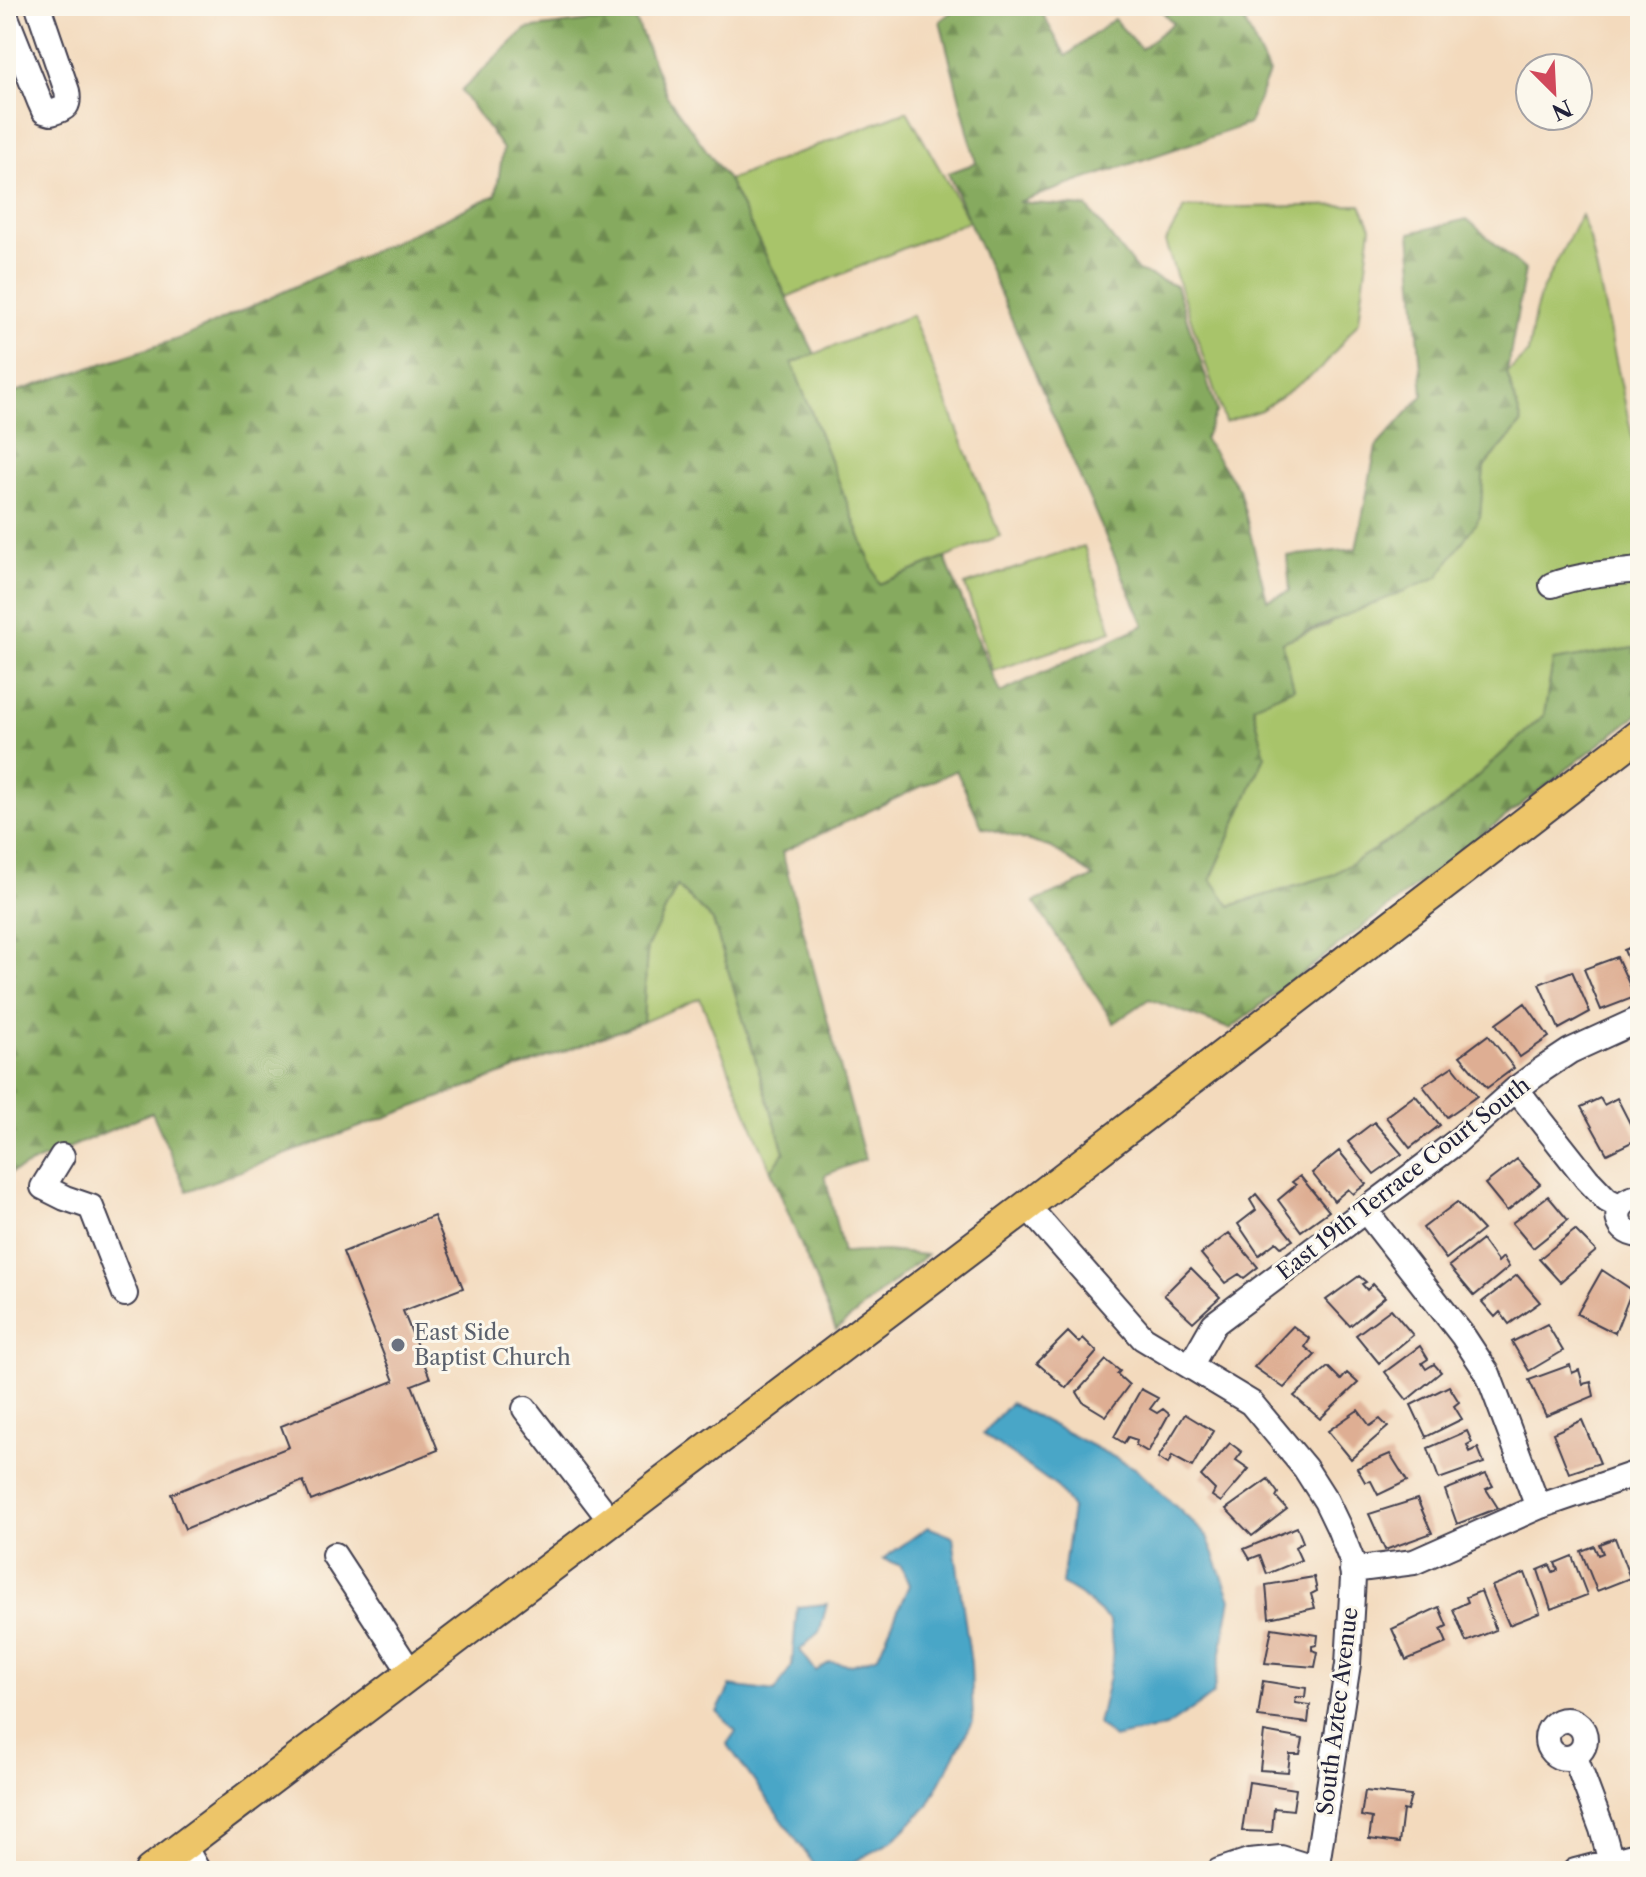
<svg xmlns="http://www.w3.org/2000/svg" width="1646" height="1877" font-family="'Libre Caslon Text',serif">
  <defs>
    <pattern id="forest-firs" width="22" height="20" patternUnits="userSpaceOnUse" patternTransform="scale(2)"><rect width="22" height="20" fill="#86aa5f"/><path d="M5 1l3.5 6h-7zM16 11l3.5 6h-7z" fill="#6d8a50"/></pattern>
  </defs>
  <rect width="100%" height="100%" fill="#fbf7ec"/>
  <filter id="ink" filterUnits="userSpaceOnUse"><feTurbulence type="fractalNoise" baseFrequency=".0125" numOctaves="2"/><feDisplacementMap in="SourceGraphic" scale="16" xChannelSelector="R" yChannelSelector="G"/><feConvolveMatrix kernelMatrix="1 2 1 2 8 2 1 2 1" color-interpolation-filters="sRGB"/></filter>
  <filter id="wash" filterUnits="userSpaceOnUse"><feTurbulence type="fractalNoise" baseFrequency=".006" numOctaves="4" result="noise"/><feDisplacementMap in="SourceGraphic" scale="32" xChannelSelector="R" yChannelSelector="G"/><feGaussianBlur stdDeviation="1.8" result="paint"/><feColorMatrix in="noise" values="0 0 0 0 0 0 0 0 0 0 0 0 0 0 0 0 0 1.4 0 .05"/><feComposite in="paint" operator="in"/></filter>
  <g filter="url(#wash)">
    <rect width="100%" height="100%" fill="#f3dabd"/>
    <path fill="#a8c46b" stroke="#657353" stroke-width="2" d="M907,111l62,110 -182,76 -59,-117z
      M1361,205l10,22 -12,94 -37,47 -61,42 -36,12 -60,-180 20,-34z
      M1581,215l9,24 50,234v174l-87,14 -9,54 -100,92 -112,68 -103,31 -18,-27 54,-123 -12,-50 29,-64 46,-17 152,-108 4,-50 38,-44 -15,-50 21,-20 7,-40 6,-21z
      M912,315l88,221 -121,48 -87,-221z
      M1084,546l28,85 -119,40 -28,-86z
      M677,886l36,35 71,231 -13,19 -71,-173 -57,24 4,-74z"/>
    <path fill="url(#forest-firs)" stroke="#54664d" stroke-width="2" d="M959,6h79l28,50 48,-37 27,30 32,-26 -16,-17h80l32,67 -20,51 -231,78 69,5 51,64 38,15 41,125 -13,28 35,50 28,111 23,-9 -3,-35 69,-7 20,-102 47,-52 -13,-162 57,-14 58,51 -18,103 15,50 -38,44 -4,50 -42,60 -156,65 12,46 -41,18 12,50 -54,123 19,27 102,-31 112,-68 100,-92 9,-54 87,-14v66l-410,316 -81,-30 -35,24 -80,-121 60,-25 -42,-29 -70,-21 -26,-57 -174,82 83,307 -40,16 18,78 43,-2 40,4 -90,75 -65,-159 13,-19 -71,-231 -36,-35 -30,62 -4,74 -456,169 -35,-79 -146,63v-780l178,-58 312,-142 7,-46 -42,-58 65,-62 62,-8 48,-1 31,76 61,84 87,174 -23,9 87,221 66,-26 55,135 144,-68 -196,-452 28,-10 -36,-142z"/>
    <path fill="#48a6c7" stroke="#356481" stroke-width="2" d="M1010,1403l125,65 72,68 24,63 -18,96 -47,32 -53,11 -15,-14 15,-65 -3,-38 -30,-26 -18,-11 10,-76 -15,-21 -74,-53z
      M928,1527l25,10 18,126 2,58 -46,86 -34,34 -41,22 -36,4 -89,-123 9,-13 -19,-19 13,-26 45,6 17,-27 5,-58 30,-3 -7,27 -20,19 16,21 14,-9 22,3 26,-9 31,-71 -8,-19 -18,-7z"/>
    <g id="blocks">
      <path fill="#deae93" d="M1640,943v44l-16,-37z
        M1617,957l18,40 -34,13 -17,-41z
        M1572,971l18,41 -31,17 -20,-45z
        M1525,1003l24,34 -29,20 -24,-33z
        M1488,1035l26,33 -27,20 -27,-32z
        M1453,1066l24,30 -30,21 -24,-31z
        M1415,1095l25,30 -30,23 -24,-31z
        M1600,1098l4,7 13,-7 21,41 -31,15 -26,-47z
        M1374,1122l28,32 -28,20 -26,-32z
        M1339,1151l27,33 -13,10 -5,-5 -14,12 -22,-28z
        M1517,1159l23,25 -33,27 -22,-27z
        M1300,1176l29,35 -28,20 -23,-31 18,-15 -4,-3z
        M1256,1194l37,46 -12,7 -5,-5 -17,13 -21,-31 18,-14 -6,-10z
        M1548,1196l20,24 -35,28 -21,-25z
        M1457,1202l26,28 -37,29 -23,-31z
        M434,1216l29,72 -60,23 27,67 -18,7 26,65 -127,51 -8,-20 -118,48 -14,-35 118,-47 -8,-21 113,-45 -51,-129z
        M1575,1230l21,21 -36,31 -21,-23z
        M1229,1233l29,34 -14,11 -5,-4 -14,9 -24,-29z
        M1482,1240l16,22 5,-5 6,10 -35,29 -25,-30z
        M1191,1268l29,29 -27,25 -29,-27z
        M1602,1270l30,20 -17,43 -38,-19z
        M1517,1275l23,27 -31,22 -9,-12 -5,5 -13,-15z
        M1359,1276l7,6 -4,2 5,6 6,-6 12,13 -35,29 -24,-26z
        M1391,1309l22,26 -34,28 -23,-28z
        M1547,1324l16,27 -34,20 -17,-29z
        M1293,1326l17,13 -5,8 10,8 -31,33 -30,-21z
        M1068,1332l11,11 4,-5 14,14 -31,36 -29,-25z
        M1420,1346l8,13 -6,4 4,6 8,-5 7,8 -34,28 -22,-28z
        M1106,1360l14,11 -3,3 12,11 -23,31 -23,-14 -6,-10z
        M1570,1365l2,8 7,-3 4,14 8,-2 3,14 -48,20 -17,-36z
        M1328,1367l13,13 6,-7 11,10 -38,36 -26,-23z
        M1449,1386l10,16 -5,4 8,13 -36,18 -15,-32z
        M1141,1389l17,9 -8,11 7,4 6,-4 6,5 -21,38 -12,-7 1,-5 -9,-3 -4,6 -10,-6z
        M1358,1410l12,16 10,-7 8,8 -37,32 -23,-28z
        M1185,1414l28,17 -21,36 -20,-11 -4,8 -10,-6z
        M1582,1420l18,43 -31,10 -16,-40z
        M1467,1431l5,11 -5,3 3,7 8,-4 6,15 -45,16 -11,-31z
        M1230,1443l12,9 -6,8 13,9 -28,33 -9,-6 3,-6 -14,-14z
        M1390,1454l17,27 -29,14 -7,-14 -6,1 -8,-14z
        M1486,1474l7,12 -7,3 12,19 -41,16 -12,-34z
        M1268,1479l10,14 -2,4 11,12 -35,27 -26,-27z
        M1417,1499l15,34 -47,17 -16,-36z
        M1297,1527l6,15 -8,5 6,13 -34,14 -7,-19 -10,4 -6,-10z
        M1615,1538l15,40 -33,13 -16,-40 13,-5 4,9 5,-2 -4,-9z
        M1572,1556l15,39 -36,14 -13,-39 12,-5 3,7 5,-2 -3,-7z
        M1525,1573l15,40 -31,12 -17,-39z
        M1314,1577l3,14 -6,3 4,14 -46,10 -3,-33z
        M1481,1591l15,39 -30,12 -13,-33 15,-7 -2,-5z
        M1439,1607l8,19 -6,3 6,14 -41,17 -14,-31z
        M1272,1628l46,7 -1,10 -5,1v4l6,2 -3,15 -50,-4z
        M1263,1681l43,7 -1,9h-9l-1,6 15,2 -2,18 -50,-6z
        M1264,1732l39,7 -3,15h-10l-2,18 -28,-2z
        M1249,1782l47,7 -3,21 -19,-2 -2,24 -30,-1z
        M1365,1791l46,5 -4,15 -4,-1 -4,33 -30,-4 3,-21 -11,-2z"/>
    </g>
  </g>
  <g filter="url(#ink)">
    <use href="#blocks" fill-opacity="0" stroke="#413e4e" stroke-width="2"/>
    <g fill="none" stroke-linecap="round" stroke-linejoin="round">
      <defs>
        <path id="minor" d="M6,17l34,85 4,9 7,2c14,-5 19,-5 16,-22l-29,-85
          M1552,585c29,-11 58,-12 88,-15
          M1516,1089l71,90 20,21 14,7
          M62,1156l-19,31 22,11 26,9 34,87
          M1640,1197c-29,2 -29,36 0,38
          M1027,1206l116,132 108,65 54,65 21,33 13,27 13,33 1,17 -5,86 -32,207
          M1365,1210l98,126 25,38 50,133
          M1190,1366l24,-42 241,-181 61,-54 27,-20 27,-18 70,-32
          M525,1409l86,112
          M334,1555l77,118
          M1352,1570l62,-8 124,-55 102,-35
          M1547 1739a19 19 0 1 1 38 0a19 19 0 1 1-38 0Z
          M1575,1757l27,72 9,33
          M184,1846l14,25
          M1219,1871l30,-10 32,-3 42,13
          M1575,1871l65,-17"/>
        <path id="major" d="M150,1871l877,-665 613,-472"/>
      </defs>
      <use href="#minor" stroke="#413e4e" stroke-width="28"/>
      <use href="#major" stroke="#413e4e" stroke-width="34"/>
      <use href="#minor" stroke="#fff" stroke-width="24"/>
      <use href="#major" stroke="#edc569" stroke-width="30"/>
    </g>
  </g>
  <circle fill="#6b7280" stroke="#fbf7ec" stroke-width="3" cx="398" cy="1345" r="8"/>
  <g text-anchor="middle" stroke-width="6" stroke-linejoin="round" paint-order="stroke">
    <g font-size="22" fill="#22223b" stroke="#fbf7ec">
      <text transform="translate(1403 1178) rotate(-38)" y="8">East 19th Terrace Court South</text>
      <text transform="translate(1337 1711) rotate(-83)" y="8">South Aztec Avenue</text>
    </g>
    <g font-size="22" fill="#5b616d" stroke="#fbf7ec" text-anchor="start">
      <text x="414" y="1340">East Side<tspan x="414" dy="25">Baptist Church</tspan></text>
    </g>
  </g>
  <rect width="1646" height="1877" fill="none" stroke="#fbf7ec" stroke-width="32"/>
  <g transform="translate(1554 92) rotate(156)"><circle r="38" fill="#fbf7ec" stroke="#a4a2a5" stroke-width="2"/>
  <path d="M0-6L14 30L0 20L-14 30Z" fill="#d1495b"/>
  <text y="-12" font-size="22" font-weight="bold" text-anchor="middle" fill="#22223b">N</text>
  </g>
</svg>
